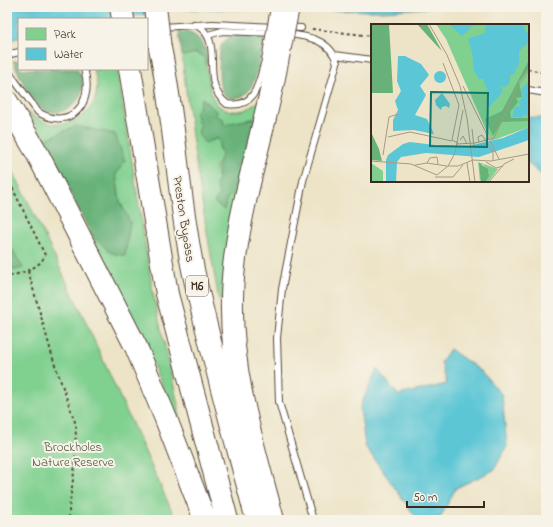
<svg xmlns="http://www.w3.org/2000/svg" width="553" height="527" font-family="'Indie Flower',sans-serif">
  <rect width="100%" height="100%" fill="#f7f3e8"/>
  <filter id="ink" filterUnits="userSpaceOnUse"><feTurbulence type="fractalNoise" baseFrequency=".025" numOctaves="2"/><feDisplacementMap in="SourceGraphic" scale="8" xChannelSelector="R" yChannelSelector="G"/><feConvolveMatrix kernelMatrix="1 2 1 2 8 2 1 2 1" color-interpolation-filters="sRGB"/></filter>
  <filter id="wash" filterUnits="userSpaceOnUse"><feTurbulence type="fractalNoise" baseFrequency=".012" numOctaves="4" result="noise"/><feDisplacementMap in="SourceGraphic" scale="16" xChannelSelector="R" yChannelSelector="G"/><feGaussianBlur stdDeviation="0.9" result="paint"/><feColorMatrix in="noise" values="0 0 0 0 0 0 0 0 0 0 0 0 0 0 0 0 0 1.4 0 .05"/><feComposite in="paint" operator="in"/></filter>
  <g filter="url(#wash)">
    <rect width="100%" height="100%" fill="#ede4c7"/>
    <path fill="#80d090" stroke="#5e7d57" d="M196,53l7,3c10,18 -1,51 29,55 12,1 19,-3 28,-11l-2,18 -28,5 -5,4 -9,-11v-5l-14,-13 -6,22 16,21 5,-3 3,3 -1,8 4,5 -7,13 8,43 11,-44 9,-7 -18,140 -7,1c-15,-81 -28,-162 -37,-244z
      M93,69h24l36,224 26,116v11l-6,-9 -35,-81 -47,-96 20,19 19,-31 -10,-20 -4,-28 8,-13 -48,-35 -32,14 -16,-28c34,30 83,0 65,-43z
      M7,158l76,158 93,204h-169z"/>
    <path fill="#68b27a" stroke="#526e4c" d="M179,31c20,1 28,14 29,33l-5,-8 -7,-3 -14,3z
      M236,35l29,1c-4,16 -6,36 -14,51 -6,12 -24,17 -30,2 -3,-6 -2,-37 0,-43 3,-6 9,-9 15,-11z
      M13,61h6v8h58c19,24 -13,56 -37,38 -11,-8 -21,-33 -27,-46z
      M202,98l3,4 11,9v5l7,3 2,7 5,-3 28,-5 -14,41 -9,7 4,7v16l-12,9 -3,12 -10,-8 5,-7 -3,-10c5,-10 -2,-21 7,-31l-4,-5 1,-7 -3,-4 -12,5 -7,-9 2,-8 -5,-14 4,-4z
      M76,126l39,8 10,27 -9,13 4,28 10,20 -5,34 -14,-3 -20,-19 -47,-94z
      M7,240l16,28 -16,4z"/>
    <path fill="#5bc6d5" stroke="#4b787a" d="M7,7h432l-55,4 -209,-2 -59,10h-97v19l-12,2z
      M528,117l18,1v61l-18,-16z
      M450,349l31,22 21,24 5,51 -13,24 -38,18 -16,30 -23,1 -52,-73 -5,-39 17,-38 21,26 49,-11 -6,-22z"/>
  </g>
  <g filter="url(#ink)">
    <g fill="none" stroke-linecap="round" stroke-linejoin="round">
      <defs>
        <path id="lane" d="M194,24c34,15 3,57 33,80 29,5 32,-22 38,-44
          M161,27l52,-3 63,3
          M287,27l14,1
          M287,34c21,2 44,6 50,29l-34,118 -21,108 -5,49 2,64 34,118
          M208,35l14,-4 52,2
          M7,55l12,-3
          M335,55l37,5
          M7,70l31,42c33,20 57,-10 46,-43
          M528,90l18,3"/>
        <path id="highway" d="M121,7l2,12
          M160,48c16,76 18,155 35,231 18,81 41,161 62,241
          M130,69l37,225 60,226
          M7,102l30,51 99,194 30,72 39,101
          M273,520c-19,-73 -43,-146 -41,-223 2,-79 31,-157 45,-235"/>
      </defs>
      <use href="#lane" stroke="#564637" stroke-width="8"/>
      <use href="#highway" stroke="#564637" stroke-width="24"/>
      <path stroke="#564637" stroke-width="2" stroke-dasharray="3 3" stroke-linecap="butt" d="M312,29l60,7
        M528,69l18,4
        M7,177l38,78c-5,14 -25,18 -38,22
        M28,271l26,91 22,63 -1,40 -6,44v11"/>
      <use href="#lane" stroke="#fff" stroke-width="6"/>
      <use href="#highway" stroke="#fff" stroke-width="22"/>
      <defs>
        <path id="lane-bridge" d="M265,60l9,-53"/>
        <path id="highway-bridge" d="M155,7l5,41
          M277,62l11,-55"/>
      </defs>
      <use href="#lane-bridge" stroke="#564637" stroke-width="8" stroke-linecap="butt"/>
      <use href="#highway-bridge" stroke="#564637" stroke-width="24" stroke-linecap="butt"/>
      <use href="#lane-bridge" stroke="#fff" stroke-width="6"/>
      <use href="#highway-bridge" stroke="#fff" stroke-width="22"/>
    </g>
  </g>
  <g text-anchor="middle" stroke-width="4" stroke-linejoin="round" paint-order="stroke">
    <rect fill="#f7f3e8" stroke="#73665b" stroke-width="1" x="186" y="276" width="22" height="20" rx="3"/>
    <g font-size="12" font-weight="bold" fill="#3b2a1e">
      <text x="197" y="290">M6</text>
    </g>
    <g font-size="13" fill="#3b2a1e" stroke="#f7f3e8">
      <text transform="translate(185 219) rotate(81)" y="5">Preston Bypass</text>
    </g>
    <g font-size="13" fill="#4c543a" stroke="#f7f3e8">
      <text x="73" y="451">Brockholes<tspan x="73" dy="15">Nature Reserve</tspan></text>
    </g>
  </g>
  <g transform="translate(371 24)">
    <rect width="158" height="158" fill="#ede4c7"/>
    <path d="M65,0h93v103l-38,14 -45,-102zM107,138l20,7 -10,13 -3,-2 4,-7 -6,-9 -3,2 2,10 -2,6zM0,139l12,8v11h-12z" fill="#80d090"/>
    <path d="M0,0h18l4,69h-22zM46,0h10l15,27 -5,-5zM158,36v9l-10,13 3,15 -6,1 2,4 -8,10 1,6h18v3l-27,1 -9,14 -8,-17 17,-8zM0,108l8,17 3,12 -11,-1zM108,139l9,6 1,7 -4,6h-4z" fill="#68b27a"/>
    <path d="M78,0h26l-13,12zM115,0h32l5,2 6,10v6l-10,9v13l-6,11h-3v7l-5,5 -5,-1 3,4 -3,5 -12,13 -2,-6 4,-3 -1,-4 -6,-16h-4l-5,-8 -2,-19 -4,-13 17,-6zM27,32h7l16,8 6,8 2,3 -9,11 6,9 -11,20 12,4 7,15 -20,-4 -21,1v-11l5,-10 -3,-9 6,-10 -4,-10zM63 53a6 6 0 1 1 12 0a6 6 0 1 1-12 0ZM158,57v36l-6,-3v3h-11l3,-10 6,-1 -3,-4 5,-5 -2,-7zM71,69l8,11 -1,4 -3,-2 -4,1 -1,3 -5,-5 -1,-5zM158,103v13l-50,17 -53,-4 -25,4 -4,5 -1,20h-10v-22l2,-5 15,-11 7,-2 25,3 -2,2 36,-1 34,-8z" fill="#5bc6d5"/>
    <path fill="none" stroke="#a69a83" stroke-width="1" d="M58,0l18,31 13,31 7,32 8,64M72,39l16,42 -7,35 6,3M92,62l36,73M101,105l2,18M17,113l22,-5 42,9M89,116l3,-4 4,8M108,118l-1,-5 4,-2 11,17v8M85,120l19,-1 19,-5 23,-51 12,-16M12,131l6,-38 9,-3M0,137l40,3 26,11 11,-9h10l15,-6 18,1 38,-7M115,138l10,6 7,-2M56,139l3,-5 7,-1 1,7M96,139l3,19M44,141l12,-2 20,3M77,142l7,-13 8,-43M64,153h18l10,-12M118,158l15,-18 10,-5"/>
    <path fill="#0f766e" fill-opacity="0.15" stroke="#0f766e" stroke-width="2" d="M60,68l57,1 -1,54 -57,-1z"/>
    <rect width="158" height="158" fill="none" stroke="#3b2a1e" stroke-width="2"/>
  </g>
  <rect width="553" height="527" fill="none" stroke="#f7f3e8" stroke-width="24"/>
  <rect x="18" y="18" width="130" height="52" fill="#f7f3e8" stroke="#aca397"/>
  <rect x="26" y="28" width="20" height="12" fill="#80d090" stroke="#aca397"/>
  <text x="54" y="38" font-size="12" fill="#3b2a1e">Park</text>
  <rect x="26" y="48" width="20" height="12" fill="#5bc6d5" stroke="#aca397"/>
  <text x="54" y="58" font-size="12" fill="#3b2a1e">Water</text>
  <path d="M407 501v6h77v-6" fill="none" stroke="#3b2a1e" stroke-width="2"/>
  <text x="413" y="501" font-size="12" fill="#3b2a1e" stroke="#f7f3e8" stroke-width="3" paint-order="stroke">50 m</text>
</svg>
